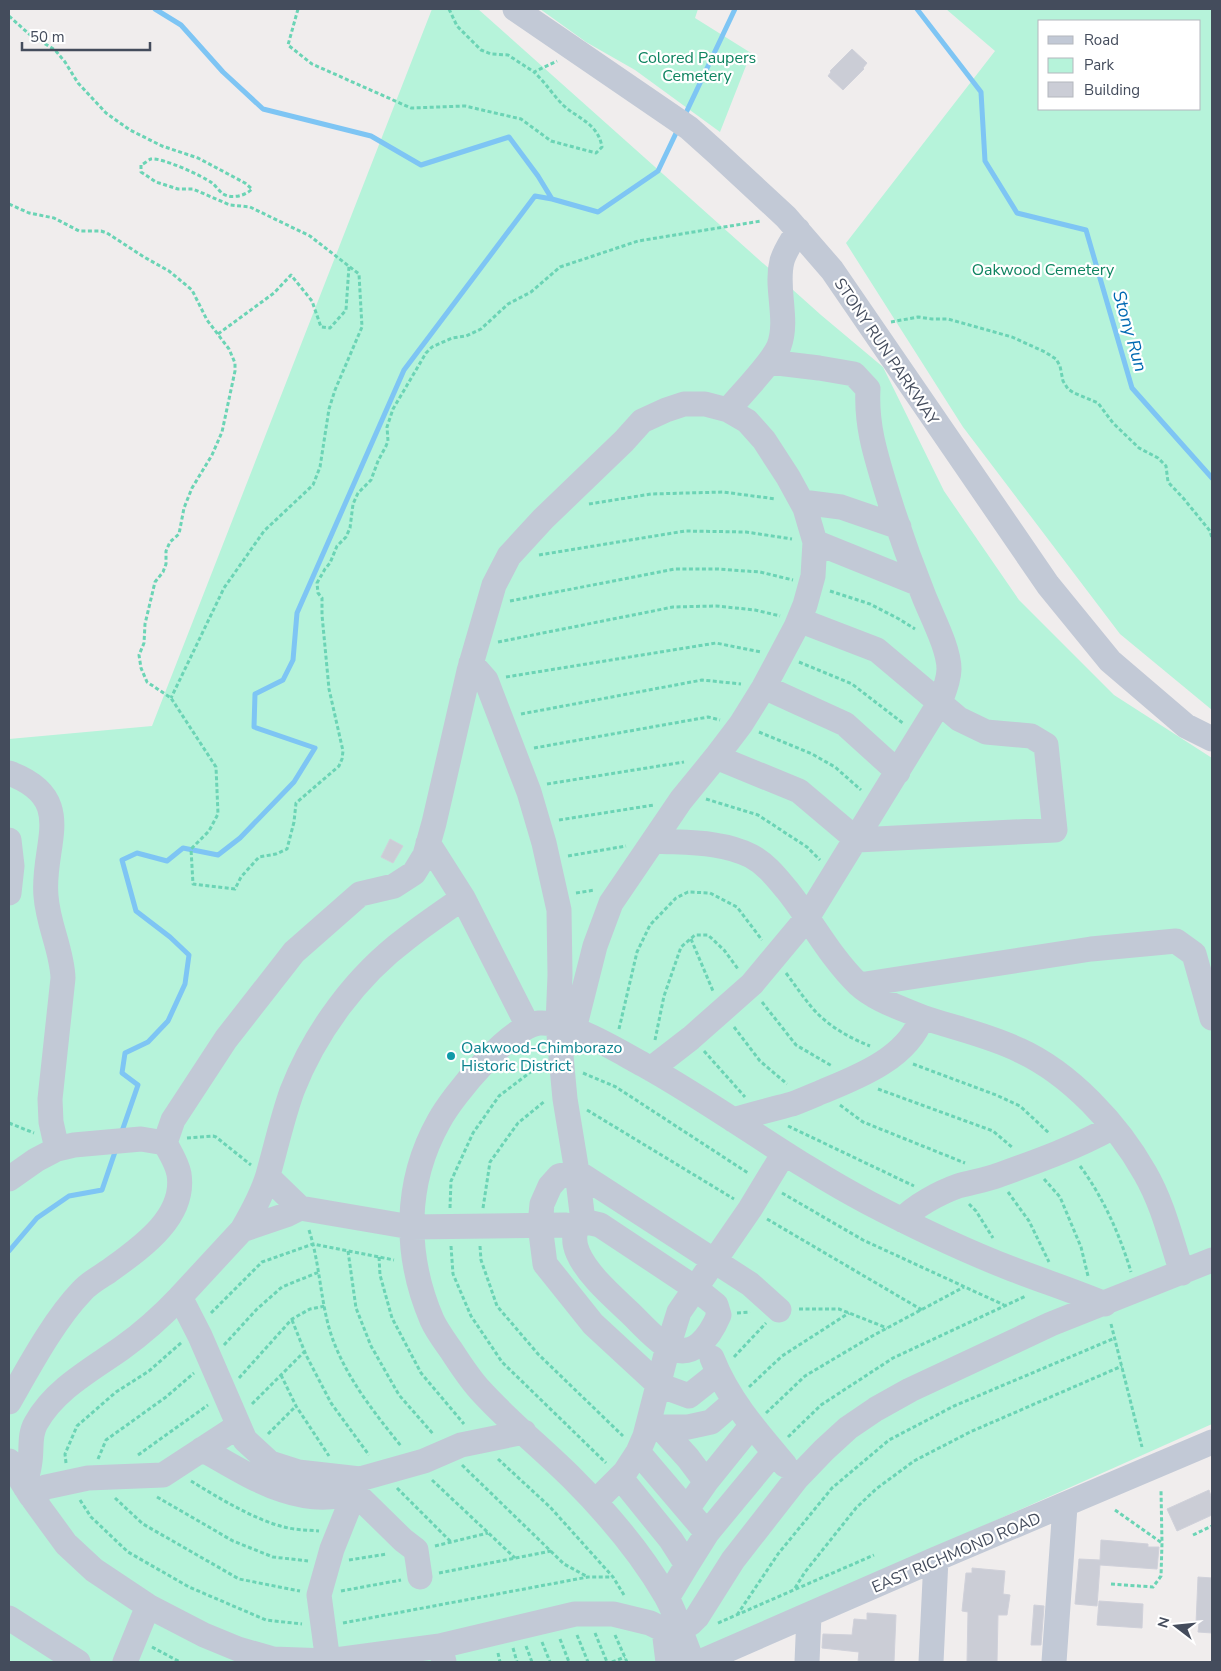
<svg xmlns="http://www.w3.org/2000/svg" width="1221" height="1671" font-family="'Nunito Sans',sans-serif">
  <rect width="100%" height="100%" fill="#f0eded"/>
  <path fill="#b6f3da" fill-rule="evenodd" d="M432,9h46l343,306 62,52 61,124 75,109 95,95 98,63v666l-513,229 -32,9h-658v-923l143,-13z
    M540,9h158l-3,9 56,35 -31,79 -85,-62 -49,-28z
    M946,9h266v701l-92,-76 -157,-207 -117,-184 149,-192zM1040,21h160v88h-160z"/>
  <g fill="none" stroke-linecap="round" stroke-linejoin="round">
    <path stroke="#7ec5f4" stroke-width="5" d="M155,9l26,16 42,47 40,37 108,27 50,29 88,-28 29,39 14,23 46,13 60,-41 20,-42
      M917,9l64,83 4,69 32,52 69,17 46,158 80,90
      M684,117l51,-108
      M121,1134l17,-49 -16,-12 3,-20 23,-11 20,-21 17,-37 4,-29 -19,-18 -34,-26 -14,-51 15,-7 30,8 16,-13 35,7 22,-17 54,-56 21,-34 -61,-21 1,-33 28,-14 10,-20 4,-47 107,-243 131,-174 17,3
      M9,1251l28,-33 32,-22 33,-6 14,-41"/>
  </g>
  <path fill="#cbcdd6" stroke="#d0d1da" d="M852,49l15,14 -4,5 1,1 -21,21 -15,-14 3,-4 -1,-1z
    M390,839l13,7 -10,17 -12,-6z
    M1209,1490l3,9v16l-35,16 -10,-22z
    M1101,1540l47,4v3h11l-2,22 -57,-4 -3,41 -22,-2 4,-45 21,1z
    M972,1568l33,3 -2,23 7,1 -3,20h-9l-1,47h-30l1,-50 -6,-1 4,-38h6z
    M1198,1577l14,1v55l-14,-1 1,-8h-3z
    M1099,1601l44,3 -1,24 -45,-3z
    M1034,1605l10,1 -3,39h-10z
    M867,1613l29,2 -2,47h-36l1,-10 -37,-4 1,-14 29,1 2,-16 13,1z"/>
  <g fill="none" stroke-linecap="round" stroke-linejoin="round">
    <path stroke="#6bd4b5" stroke-width="3" stroke-dasharray="4 2.5" stroke-linecap="butt" d="M298,9l-10,36 24,19 99,44 54,-2 56,13 30,22 45,12 6,-6c-4,-24 -24,-28 -39,-42 -10,-10 -18,-23 -29,-33
      M449,9l8,17 24,24 10,4 17,1 26,17 23,-11
      M9,16l20,18 26,16 10,12 13,21 28,30 24,17 32,16 36,12 47,25 7,6c-7,7 -20,10 -29,5 -4,-3 -7,-8 -11,-11 -9,-7 -51,-26 -61,-24 -3,1 -7,5 -10,6v7l15,10 22,7h15l37,16 20,2 60,29 49,38 3,53 -27,63 -6,19 -9,58 -7,18 -49,46 -40,57 -53,110
      M9,204l20,9 25,5 25,13h22l6,2 37,24 25,14 23,19 15,30 22,29 6,14v8l-13,61 -10,23 -20,33 -8,20 -5,26 -9,8 -4,9v13l-3,8 -8,10 -10,42 -1,19 -5,12 2,13 6,14 24,16 45,69 2,47 -9,17 -18,18 2,35 42,5 6,-12 18,-20 17,-3 11,-5 7,-27 2,-19 43,-37 3,-7 1,-8 -14,-62 -7,-74v-17l-4,-5 -1,-10 8,-14 5,-6 7,-17 9,-9 4,-9 3,-24 5,-11 13,-13 7,-19 8,-15 2,-5 -1,-14 6,-18 33,-56 6,-6 20,-9 14,-2 15,-7 27,-25 23,-12 29,-25 78,-26 123,-20
      M891,322l27,-5 14,2h16l64,18 33,15 11,7 4,7 3,15 5,8 6,4 24,10 15,20 26,25 19,10 8,8 2,16 16,17 26,32 2,7
      M218,334l56,-41 17,-18 21,26 9,26 9,1 16,-18 3,-44
      M589,504l62,-10 72,-2 53,7
      M539,555l146,-24 61,1 46,7
      M830,591l40,13 29,15 16,10
      M510,601l165,-32h43l42,3 33,8
      M498,642l175,-35 43,-1 39,4 25,6
      M799,662l53,22 52,40
      M506,677l210,-34 45,9
      M521,714l181,-34 39,4
      M759,732l53,22 23,13 26,23
      M534,748l174,-31 12,3
      M547,784l137,-22
      M706,799l52,16 49,32 13,13
      M559,820l95,-15
      M568,856l58,-10
      M576,893l19,-3
      M691,939l22,52
      M786,973c10,13 18,26 29,38 15,16 35,27 55,35
      M762,1002l34,43 36,21
      M734,1027l26,34 27,23
      M619,1029l18,-77 13,-27 26,-27 12,-6 22,1 27,14 25,33
      M655,1040l9,-44 17,-49 14,-12h13l16,15 14,19
      M704,1051l41,46
      M913,1064l83,31 24,11 30,28
      M583,1073l33,14 132,86
      M878,1089l115,42 20,17
      M840,1105l23,17 102,41
      M587,1110l147,89
      M9,1123l25,10
      M788,1126l126,60
      M187,1138l26,-2 3,1 35,28
      M1080,1166c23,31 40,69 51,106
      M1044,1179l16,18 21,50 7,29
      M1008,1192l21,29 20,41
      M782,1193l81,47 141,65
      M969,1204l7,7 17,27
      M450,1208l1,-27 22,-48 26,-37 33,-25 10,-3
      M483,1208l7,-46 28,-39 27,-22
      M767,1219l155,91
      M309,1230c10,31 11,63 19,94 12,46 44,86 73,122
      M451,1246l2,28 18,42 31,46 104,101
      M480,1246l1,14 16,46 41,48 85,82
      M348,1251l8,57 15,38 28,49 35,40
      M379,1257l1,18 12,43 29,55 43,51
      M799,1309h40l48,19
      M211,1313l51,-51 51,-18 81,16
      M737,1313l13,-1
      M292,1320l14,35 25,48 38,52
      M1111,1324l31,123
      M224,1345l33,-36 25,-22 37,-15
      M734,1357l32,-34
      M281,1375l15,31 33,50
      M239,1378l53,-59 18,-10 15,-3
      M749,1387l33,-31 67,-43
      M252,1404l53,-53
      M766,1413l39,-37 69,-41 90,-48
      M268,1434l28,-28
      M788,1437l33,-32 72,-47 133,-62
      M138,1455l70,-50
      M98,1459l8,-19 60,-43 28,-24
      M498,1459l52,48 63,70 11,18
      M66,1463l-1,-9 12,-28 39,-34 33,-21 33,-29
      M462,1465l102,99 24,13
      M432,1480l83,78
      M191,1481c26,16 64,39 93,46 11,3 23,3 35,4
      M397,1488l54,54
      M157,1497l76,44 40,16 35,4
      M115,1498l28,26 96,55 61,12
      M80,1500l11,17 37,35 61,35 77,33 36,4
      M1115,1510l47,33
      M1193,1535l19,-9
      M435,1546l53,-13
      M349,1560l38,-6
      M439,1573l112,-22
      M1111,1584l42,3 8,-11 1,-33 -1,-53
      M795,1588l10,-16 51,-64 20,-19 38,-28 56,-29 152,-66
      M341,1591l60,-11
      M737,1615l41,-61 54,-66 57,-48 65,-34 161,-68
      M343,1623l245,-46h25
      M718,1623l156,-68
      M595,1633l12,29
      M577,1635l11,27
      M615,1635l12,27
      M560,1639l9,23
      M542,1642l8,20
      M526,1646l6,16
      M152,1647l28,15
      M513,1648l4,14
      M498,1653l2,9
      M612,1662l13,-5"/>
    <path stroke="#c2c9d6" stroke-width="25" d="M515,9l174,119 29,26 68,63 46,53 216,315 62,76 76,65 26,13
      M728,410c13,-16 44,-47 51,-64 10,-27 -4,-58 3,-85 3,-11 11,-21 16,-31
      M802,502l39,5 58,20
      M815,542l104,42
      M471,663l15,17 43,112 15,51 15,67 1,65 -2,49 7,75 12,73 6,49
      M764,687l81,37 53,48
      M716,757l83,34 58,49 198,-10 -9,-85 -15,-9 -45,-4 -27,-13 -82,-69 -78,-30
      M9,773c70,26 32,72 37,123 2,29 16,54 17,82l-13,121 1,23 6,27
      M9,840l3,26 -3,27
      M655,841c32,2 67,0 96,15 15,8 25,21 36,34 24,30 43,67 71,94 17,16 43,24 64,33
      M428,843l35,55 65,128
      M859,985l232,-36 85,-8 18,13 18,64
      M651,1069l40,-31 61,-54 55,-66 133,-216c4,-10 9,-22 9,-33 0,-21 -18,-54 -26,-75 -14,-35 -27,-72 -38,-108 -10,-33 -19,-62 -17,-97l-14,-15 -35,-6 -50,-6
      M733,1120c20,-6 40,-11 59,-16 11,-4 22,-9 32,-13 37,-15 84,-34 98,-74 32,11 66,18 97,33 51,23 99,75 126,123 18,31 26,66 37,100
      M165,1143l8,-23 53,-81 68,-87 66,-58 34,-8 20,-13 11,-18 9,-32 35,-152 25,-86 15,-29 34,-37 81,-78 18,-20 24,-11 18,-6h21l23,6 19,11 17,19 24,37 17,31 10,34 -2,34 -8,29 -9,22 -32,60 -23,37 -25,33 -35,43 -70,103 -16,43 -21,83
      M268,1177l32,31
      M9,1179l27,-19 21,-11 17,-4 67,-6 24,4c6,11 12,20 14,31 7,44 -40,75 -70,97 -9,6 -20,12 -27,20 -28,29 -53,76 -73,111
      M902,1220c12,-14 39,-28 56,-34 14,-4 28,-6 41,-11 39,-14 78,-28 114,-48
      M583,1221l17,4 95,63 21,17 3,10c-9,21 -25,45 -51,32 -12,-6 -30,-27 -40,-36 -17,-16 -41,-37 -50,-58 -5,-11 -5,-25 5,-32z
      M242,1230c10,-17 20,-35 26,-55 8,-28 14,-56 24,-84 23,-59 64,-115 115,-153 18,-14 37,-27 56,-40
      M180,1297l62,-67 44,-15 14,-7 111,19 155,-2 11,3
      M712,1358c16,41 45,74 73,107
      M718,1373l-29,23 -30,-11 -66,-61 -48,-60 -5,-39 2,-21 8,-18 9,-10 18,-4 173,112 29,26
      M649,1422l11,5 28,31 18,24
      M660,1427h28l23,-5 23,-20
      M202,1449c46,26 98,62 152,43l49,48 13,10 4,27
      M638,1452l69,81
      M9,1461l22,35 35,48 28,26 54,36 56,29 34,14 35,10 55,2 112,-15 4,16
      M620,1477l51,63 16,25
      M25,1487c1,-8 4,-17 5,-26 2,-13 -1,-26 6,-38 19,-34 55,-53 86,-75 21,-15 40,-32 58,-51l20,39 45,104 25,23 28,9 62,7
      M31,1496l15,-9 42,-9 75,-3 75,-49
      M595,1502l30,-30 13,-20 7,-16 23,-89 11,-35 71,-103 34,-56
      M687,1509l19,-27 46,-57
      M667,1598l20,-33 20,-32 67,-81
      M9,1618l69,44
      M664,1630l4,32
      M440,1646l135,-32h38l37,9 14,7h16l11,-7 6,-6 36,-57 64,-82 27,-28 24,-22 28,-19 34,-19 141,-66 161,-64
      M125,1662l23,-56
      M328,1662l-9,-67 13,-46 28,-70 64,-18 37,-16 63,-13
      M693,1662c-10,-21 -15,-45 -27,-66 -25,-43 -58,-82 -93,-117 -30,-30 -64,-57 -93,-89 -11,-12 -20,-26 -29,-40 -7,-10 -14,-19 -19,-30 -28,-65 -28,-137 7,-199 14,-26 71,-95 100,-98 32,-2 77,27 105,42 77,43 147,97 225,138 46,24 94,47 143,66 31,12 62,22 93,35
      M700,1662l236,-103 276,-117
      M807,1662l2,-47
      M931,1662l5,-103
      M1054,1662l11,-156"/>
  </g>
  <circle fill="#0f9aa8" stroke="#fff" stroke-width="2" cx="451" cy="1056" r="5"/>
  <g text-anchor="middle" stroke-width="4.5" stroke-linejoin="round" paint-order="stroke">
    <g font-size="16" fill="#0e8460" stroke="#fff">
      <text x="697" y="63">Colored Paupers<tspan x="697" dy="18">Cemetery</tspan></text>
      <text x="1043" y="275">Oakwood Cemetery</text>
    </g>
    <g font-size="16" fill="#444c5c" stroke="#fff">
      <text transform="translate(887 351) rotate(56)" y="6">STONY RUN PARKWAY</text>
      <text transform="translate(956 1552) rotate(-23)" y="6">EAST RICHMOND ROAD</text>
    </g>
    <g font-size="16" fill="#0d838f" stroke="#fff" text-anchor="start">
      <text x="461" y="1053">Oakwood-Chimborazo<tspan x="461" dy="18">Historic District</tspan></text>
    </g>
    <g font-size="18" font-style="italic" fill="#006ab3" stroke="#fff">
      <text transform="translate(1130 331) rotate(74)" y="6">Stony Run</text>
    </g>
  </g>
  <rect width="1221" height="1671" fill="none" stroke="#444c5c" stroke-width="20"/>
  <rect x="1038" y="20" width="162" height="90" fill="#ffffff" stroke="#b4b7be"/>
  <rect x="1048" y="36" width="25" height="8" fill="#c2c9d6" stroke="#b4b7be"/>
  <text x="1084" y="45" font-size="15" fill="#444c5c">Road</text>
  <rect x="1048" y="58" width="25" height="15" fill="#b6f3da" stroke="#b4b7be"/>
  <text x="1084" y="70" font-size="15" fill="#444c5c">Park</text>
  <rect x="1048" y="82" width="25" height="15" fill="#cbcdd6" stroke="#b4b7be"/>
  <text x="1084" y="95" font-size="15" fill="#444c5c">Building</text>
  <g transform="translate(1176 1626) rotate(286)" stroke="#ffffff" stroke-width="4" paint-order="stroke">
  <path d="M0-4L9 19L0 12L-9 19Z" fill="#444c5c"/>
  <text y="-8" font-size="14" font-weight="bold" text-anchor="middle" fill="#444c5c">N</text>
  </g>
  <path d="M22 42v8h128v-8" fill="none" stroke="#444c5c" stroke-width="2.5"/>
  <text x="30" y="42" font-size="15" fill="#444c5c" stroke="#ffffff" stroke-width="4" paint-order="stroke">50 m</text>
</svg>
